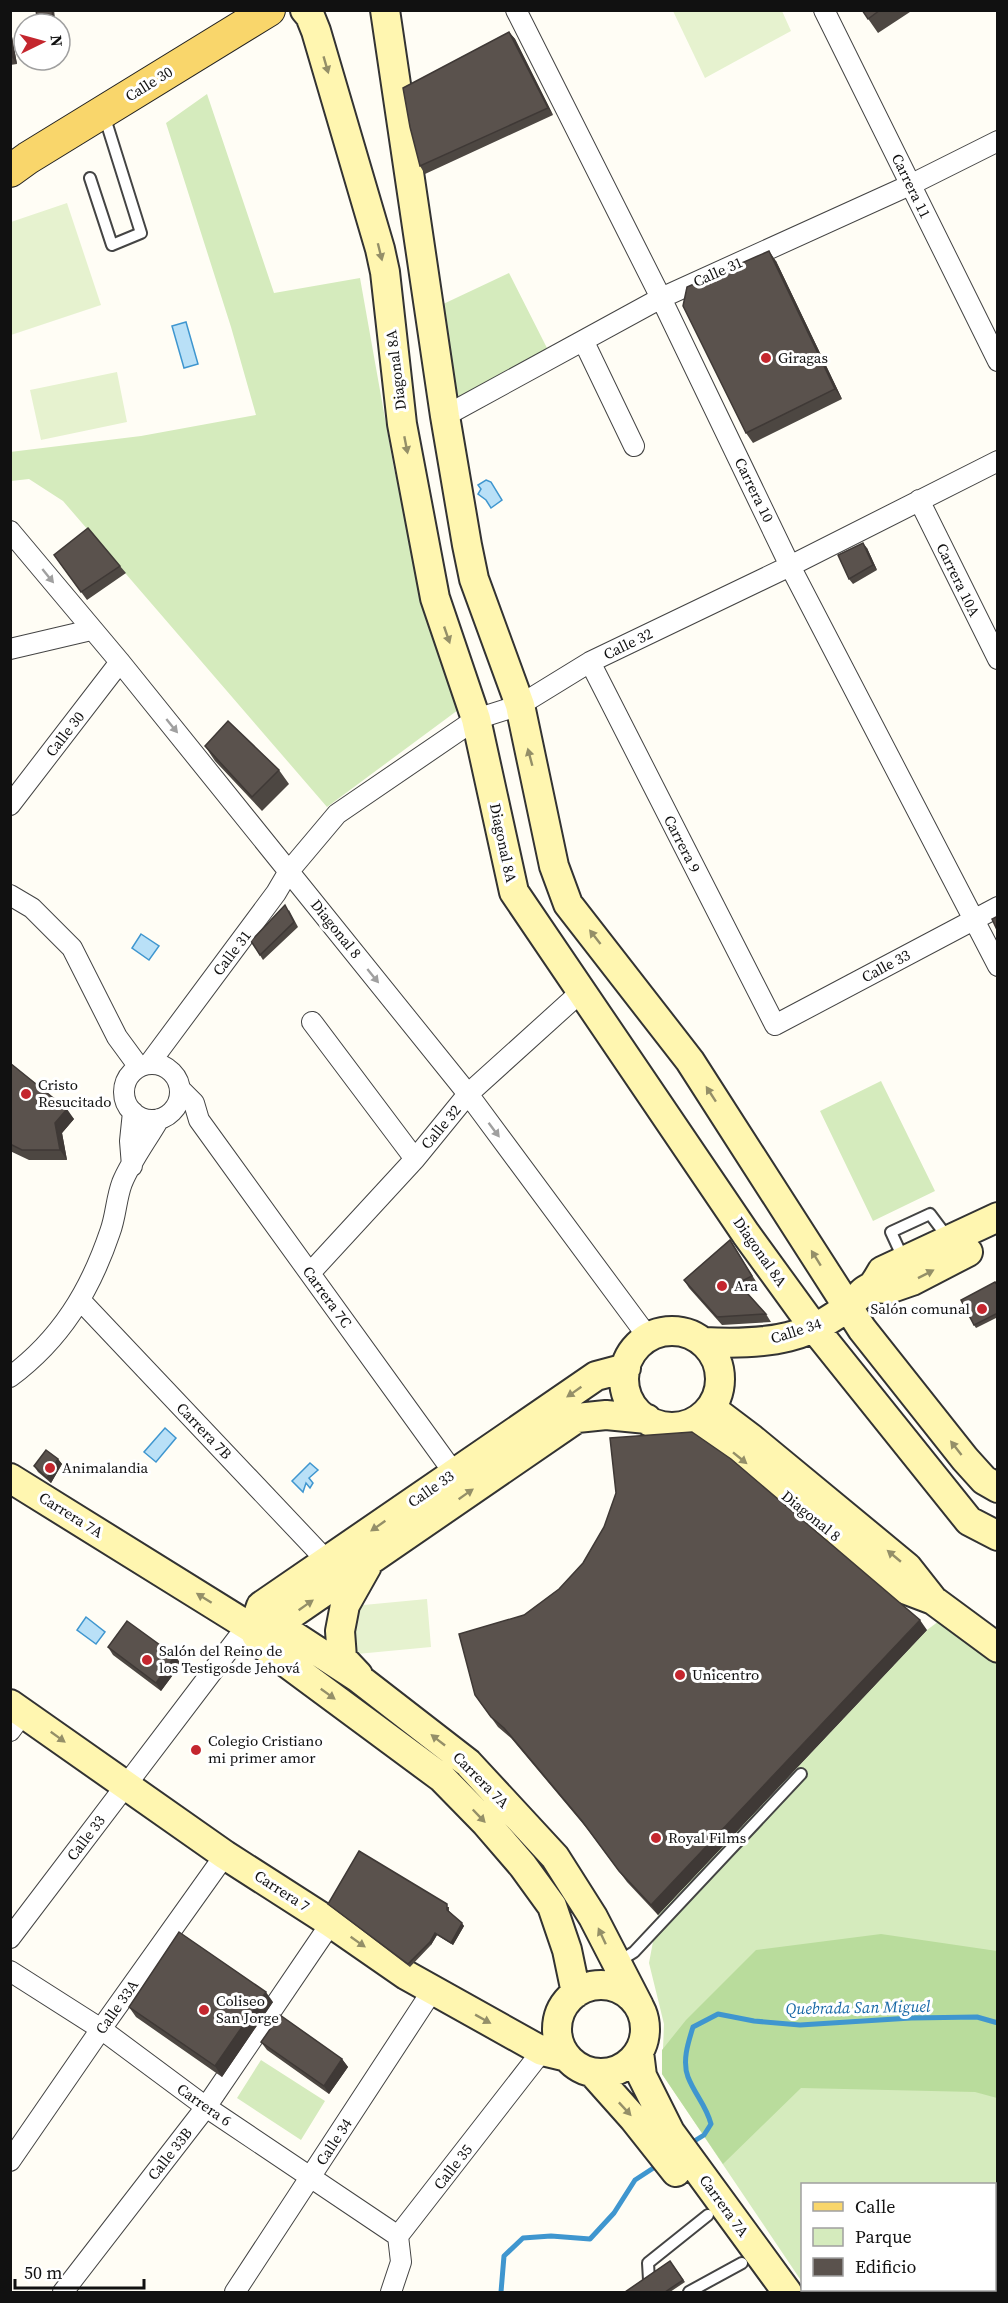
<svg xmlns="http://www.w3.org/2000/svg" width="1008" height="2303" font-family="'Source Serif 4',serif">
  <rect width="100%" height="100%" fill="#fffdf5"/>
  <path fill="#d5ebbd" d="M207,94l67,199 86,-15 34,191 64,241 -131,97 -264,-306 -34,-22 -18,2 -1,-29 131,-16 115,-21 -25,-88 -65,-204z
    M509,273l39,77 -90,47 -19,-91z
    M881,1081l54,110 -62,30 -53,-110z
    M955,1609l42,33 1,548 -3,4 -1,-10h-192v98l-140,-208 2,-50 -15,-61 9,-48 269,-285z
    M261,2060l64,41 -24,39 -64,-42z
    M808,2290h100l-3,2h-95z"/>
  <path fill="#b9dc9c" d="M881,1934l116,17v147l-22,-6 -174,-4 -78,76 -61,-90v-24l24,-30 70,-70z"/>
  <path fill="#e6f2cf" d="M673,11h109l9,20 -86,47z
    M67,203l34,102 -90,30v-113z
    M117,372l10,50 -86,18 -11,-50z
    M427,1599l4,48 -74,7 -4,-48z"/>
  <path fill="#b9e0f7" stroke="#3f96cf" stroke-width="1.5" d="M186,322l12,42 -14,4 -12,-42z
    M486,480l5,2 11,18 -11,8 -5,-8 -8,-6 3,-5 -3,-4z
    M141,934l18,12 -10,14 -17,-12z
    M165,1428l11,10 -20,24 -12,-10z
    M310,1463l8,7 -9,8 4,5 -3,5 -4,-5 -3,9 -11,-11z
    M86,1617l19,15 -9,12 -19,-14z"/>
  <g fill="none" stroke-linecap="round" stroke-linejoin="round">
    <path stroke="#3f96cf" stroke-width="5" d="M688,2145l16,-10 7,-11c-5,-19 -16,-29 -23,-47 -6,-16 0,-34 5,-50l25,-13 36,7 46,4 111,-7 66,-1 21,6
      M501,2292l3,-36 19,-18 28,-2 39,3 24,-26 21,-33 23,-15"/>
    <defs>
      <path id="lane" d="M90,178l22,67 29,-12 -37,-118
        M903,1258l-12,-26 39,-18 18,24
        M618,1962l16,-10 167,-178
        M649,2280l-1,-17 60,-48
        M689,2292l53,-29"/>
      <path id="street" d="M516,10l145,288 129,268 208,400
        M824,10l174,351
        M584,342l50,104
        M445,416l216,-118 249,-113 88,-44
        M919,500l79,159
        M10,531l110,131 348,432 180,243
        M10,649l81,-19
        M590,662l185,363 223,-118
        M10,805l110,-143
        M10,895l22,13 40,40 45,89 22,30
        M312,1022l103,137
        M149,1064l127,-171 13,-22 48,-57 139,-95 44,-14 70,-43 200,-96 208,-105
        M124 1092a28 28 0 1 1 56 0a28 28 0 1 1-56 0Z
        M180,1089l14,14 5,17 255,353
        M132,1166l-2,-25 3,-29
        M310,1273l105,-114 53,-65 114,-103
        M81,1301l246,260
        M10,1377c51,-38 80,-86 100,-145 6,-16 6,-33 12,-49 9,-22 25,-43 37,-64
        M10,1731l14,-19
        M10,1938l227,-299 16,-10
        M10,1971l91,58 105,78 192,129
        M10,2161l91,-132 124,-174
        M63,2292l143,-185 125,-184
        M235,2292l197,-301
        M391,2292l10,-30 -3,-26 144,-185"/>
      <path id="secondary" d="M305,10l5,6 6,15 64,218 5,23 17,152 33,174 41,121 38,173 232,342 69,95 154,192 29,15
        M385,10l60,406 22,129 7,34 46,126 34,161 14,38 122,157 172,268 103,130 19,21 14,8
        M870,1288l19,1 23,-8 56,-29
        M624 1379a48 48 0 1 1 96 0a48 48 0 1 1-96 0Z
        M704,1342c62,3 111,-1 157,-48 3,-4 7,-5 11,-8 4,-4 7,-10 10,-15l116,-54
        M711,1408l41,31 155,128 26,33 65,48
        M695,1422l201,164 37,14
        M10,1478l243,151 32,1 72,47 111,86 87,94 38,60 46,89
        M258,1627l28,-9 291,-200 29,-3 41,4
        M253,1629l8,15 181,134 44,45 37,43 29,40 15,44 9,43
        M253,1629l8,-23 335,-230 30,-8
        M358,1675l-16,-17 -2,-27 5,-26 22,-39
        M10,1704l215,151 106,68 75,52 136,76 25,6
        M557 2029a44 44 0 1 1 88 0a44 44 0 1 1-88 0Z
        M639,2052l3,24 28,56 117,160
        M593,2073l41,46 42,53"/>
      <path id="primary" d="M10,171l18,-13 241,-148"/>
    </defs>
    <use href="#lane" stroke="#444" stroke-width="14"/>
    <use href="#street" stroke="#444" stroke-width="22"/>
    <use href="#secondary" stroke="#333" stroke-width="32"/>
    <use href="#primary" stroke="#222" stroke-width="34"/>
    <use href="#lane" stroke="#fff" stroke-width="10"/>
    <use href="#street" stroke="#fff" stroke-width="20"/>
    <use href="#secondary" stroke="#fff6b0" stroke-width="28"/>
    <use href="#primary" stroke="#f9d66b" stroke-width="32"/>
  </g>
  <path fill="#4d4742" d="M36,10h18l1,8 -16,2 -2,-3z
    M862,10h51l-35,23z
    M10,26l7,38 -7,1z
    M509,32l6,7 38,76 -128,59 -5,-8z
    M776,261l66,138 -89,44 -7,-10z
    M867,548l10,22 -24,14 -4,-5z
    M54,555l66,11 6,7 -39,27z
    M205,746l74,24 10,14 -27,27 -47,-50z
    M289,910l9,17 -35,33 -12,-19z
    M10,1063l64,56 -12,14 5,27h-38l-19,-9z
    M730,1240l27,43 -12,7 21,24 5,8 -49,3 -33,-37 -5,-8z
    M998,1285v32l-22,11 -2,-3z
    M58,1459l4,5 -11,19 -13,-11 -4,-6z
    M927,1630l-269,285 -31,-33 -38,-51 -78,-93 -13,-11 -23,-32z
    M108,1647l67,9 6,8 -20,27 -48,-36z
    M328,1904l121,3v4l15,15 -11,19 -16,-10 -6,10 -21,22 -80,-61z
    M273,2002l-51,75 -86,-60 -7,-10z
    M261,2042l81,17 6,8 -19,27 -62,-44z
    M670,2261l15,21 -15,10h-45z"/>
  <path fill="#3f3936" d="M10,26l7,38 -6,-8z
    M509,32l6,7 38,76 -5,-7z
    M769,251l7,10 66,138 -7,-10z
    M863,543l4,5 10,22 -4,-5z
    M67,1109l7,10 -12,14 5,27 -7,-10 -5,-27z
    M58,1459l4,5 -11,19 -4,-5z
    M920,1620l7,10 -269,285 -7,-10z
    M175,1656l6,8 -20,27 -5,-8z
    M462,1923l2,3 -11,19 -2,-2z
    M435,1933l2,2 -6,10 -1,-3z
    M266,1992l7,10 -51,75 -7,-11z
    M342,2059l6,8 -19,27 -5,-8z"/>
  <path fill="#5a524d" stroke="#3f3936" stroke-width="1.5" d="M36,10h16l1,6 -16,1z
    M862,10h18l-12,9z
    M509,32l39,76 -128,58 -10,-39 -7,-39z
    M769,251l66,138 -89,44 -63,-127 4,-19z
    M88,528l32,38 -39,26 -27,-37z
    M863,543l10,22 -24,14 -11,-24z
    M228,721l51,49 -27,27 -47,-51z
    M285,905l9,17 -34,33 -9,-14z
    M998,916v16l-6,-13z
    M10,1063l57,46 -12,14 5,27h-38l-12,-6z
    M730,1240l22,36 -14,7 28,31 -49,3 -33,-37z
    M995,1282l3,4v27l-24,12 -13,-25z
    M692,1432l39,27 189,161 -269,285 -32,-34 -37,-50 -78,-93 -13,-11 -16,-22 -16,-61 65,-19 35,-26 24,-26 21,-36 12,-34 -6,-55z
    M46,1450l12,9 -11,19 -13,-12z
    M127,1621l48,35 -19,27 -48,-36z
    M359,1851l88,53v6l15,13 -11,20 -16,-10 -5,9 -22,22 -80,-60z
    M179,1932l87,60 -51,74 -86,-59z
    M280,2015l62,44 -18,27 -63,-44z
    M998,2229v63h-63l3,-3h56v-57z
    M670,2261l13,19 -18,12h-40z"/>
  <defs><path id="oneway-solid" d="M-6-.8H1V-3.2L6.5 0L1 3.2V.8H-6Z" transform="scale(1.5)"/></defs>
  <g fill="#948f68">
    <use href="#oneway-solid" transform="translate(326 65) rotate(74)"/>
    <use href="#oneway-solid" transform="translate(380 252) rotate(76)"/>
    <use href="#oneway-solid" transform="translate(406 445) rotate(79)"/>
    <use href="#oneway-solid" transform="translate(447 635) rotate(71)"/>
    <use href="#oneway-solid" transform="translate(530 757) rotate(-105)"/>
    <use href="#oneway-solid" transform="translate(595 937) rotate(-128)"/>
    <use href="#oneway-solid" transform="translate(711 1094) rotate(-123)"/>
    <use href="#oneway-solid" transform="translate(816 1258) rotate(-122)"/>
    <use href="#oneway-solid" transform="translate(926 1274) rotate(-27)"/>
    <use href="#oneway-solid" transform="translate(574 1392) rotate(145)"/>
    <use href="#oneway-solid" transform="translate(956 1448) rotate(-128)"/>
    <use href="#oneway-solid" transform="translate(740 1458) rotate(39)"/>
    <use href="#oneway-solid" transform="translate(466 1494) rotate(-35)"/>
    <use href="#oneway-solid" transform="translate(378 1526) rotate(145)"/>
    <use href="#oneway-solid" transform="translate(894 1556) rotate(-140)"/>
    <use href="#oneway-solid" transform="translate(204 1598) rotate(-148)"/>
    <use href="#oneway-solid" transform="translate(306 1605) rotate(-35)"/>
    <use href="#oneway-solid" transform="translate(328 1694) rotate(36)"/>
    <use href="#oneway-solid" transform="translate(58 1737) rotate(36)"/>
    <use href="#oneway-solid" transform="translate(438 1740) rotate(-142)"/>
    <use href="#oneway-solid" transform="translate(479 1816) rotate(46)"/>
    <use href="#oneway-solid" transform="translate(602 1936) rotate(-115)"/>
    <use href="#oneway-solid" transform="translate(358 1942) rotate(35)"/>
    <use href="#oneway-solid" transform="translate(483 2019) rotate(29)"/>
    <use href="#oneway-solid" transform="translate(625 2109) rotate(47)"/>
  </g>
  <g fill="#a0a0a0">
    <use href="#oneway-solid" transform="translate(48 576) rotate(51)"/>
    <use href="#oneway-solid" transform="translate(172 726) rotate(51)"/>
    <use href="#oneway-solid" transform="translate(373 976) rotate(51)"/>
    <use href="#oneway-solid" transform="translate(494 1130) rotate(53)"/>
  </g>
  <g fill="#c4262e" stroke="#fff" stroke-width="2">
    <circle cx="766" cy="358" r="6"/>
    <circle cx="26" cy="1094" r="6"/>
    <circle cx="722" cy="1286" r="6"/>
    <circle cx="982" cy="1309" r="6"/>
    <circle cx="50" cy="1468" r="6"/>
    <circle cx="147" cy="1660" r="6"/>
    <circle cx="680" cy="1675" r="6"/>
    <circle cx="196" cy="1750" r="6"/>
    <circle cx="656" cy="1838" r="6"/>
    <circle cx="204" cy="2010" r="6"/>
  </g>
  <g text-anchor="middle" stroke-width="6" stroke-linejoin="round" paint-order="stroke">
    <g font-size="15" fill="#111" stroke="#fff">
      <text transform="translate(149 84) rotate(-32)" y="5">Calle 30</text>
      <text transform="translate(911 186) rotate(64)" y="5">Carrera 11</text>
      <text transform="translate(718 272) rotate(-24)" y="5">Calle 31</text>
      <text transform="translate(396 370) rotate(-97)" y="5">Diagonal 8A</text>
      <text transform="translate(754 490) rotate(64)" y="5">Carrera 10</text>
      <text transform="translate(958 580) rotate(64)" y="5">Carrera 10A</text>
      <text transform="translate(628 644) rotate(-26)" y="5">Calle 32</text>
      <text transform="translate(65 734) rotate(-52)" y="5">Calle 30</text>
      <text transform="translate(503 843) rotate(78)" y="5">Diagonal 8A</text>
      <text transform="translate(682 844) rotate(63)" y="5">Carrera 9</text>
      <text transform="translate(336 929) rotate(51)" y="5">Diagonal 8</text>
      <text transform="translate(232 953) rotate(-53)" y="5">Calle 31</text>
      <text transform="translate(886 966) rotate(-28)" y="5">Calle 33</text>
      <text transform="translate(441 1127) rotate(-50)" y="5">Calle 32</text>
      <text transform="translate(760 1252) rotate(55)" y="5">Diagonal 8A</text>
      <text transform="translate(327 1297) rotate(54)" y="5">Carrera 7C</text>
      <text transform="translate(796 1331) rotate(-18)" y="5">Calle 34</text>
      <text transform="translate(204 1431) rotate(46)" y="5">Carrera 7B</text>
      <text transform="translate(431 1489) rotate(-35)" y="5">Calle 33</text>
      <text transform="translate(71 1515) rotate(32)" y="5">Carrera 7A</text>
      <text transform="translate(811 1516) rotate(39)" y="5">Diagonal 8</text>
      <text transform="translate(481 1780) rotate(45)" y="5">Carrera 7A</text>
      <text transform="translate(86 1838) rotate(-53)" y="5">Calle 33</text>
      <text transform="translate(282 1891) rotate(33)" y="5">Carrera 7</text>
      <text transform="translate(117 2007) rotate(-55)" y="5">Calle 33A</text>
      <text transform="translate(204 2105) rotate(35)" y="5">Carrera 6</text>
      <text transform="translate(334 2142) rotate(-57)" y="5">Calle 34</text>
      <text transform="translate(170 2154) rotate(-52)" y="5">Calle 33B</text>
      <text transform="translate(453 2167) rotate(-52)" y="5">Calle 35</text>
      <text transform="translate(724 2206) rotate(54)" y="5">Carrera 7A</text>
    </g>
    <g font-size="15" fill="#111" stroke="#fff" text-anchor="start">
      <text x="778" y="363">Giragas</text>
      <text x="38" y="1090">Cristo<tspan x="38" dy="17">Resucitado</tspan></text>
      <text x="734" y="1291">Ara</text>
      <text x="970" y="1314" text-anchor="end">Salón comunal</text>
      <text x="62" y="1473">Animalandia</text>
      <text x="159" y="1656">Salón del Reino de<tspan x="159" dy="17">los Testigosde Jehová</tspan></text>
      <text x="692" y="1680">Unicentro</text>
      <text x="208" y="1746">Colegio Cristiano<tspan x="208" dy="17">mi primer amor</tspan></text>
      <text x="668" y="1843">Royal Films</text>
      <text x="216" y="2006">Coliseo<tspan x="216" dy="17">San Jorge</tspan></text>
    </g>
    <g font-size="16" font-style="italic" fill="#1768a6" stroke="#fff">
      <text transform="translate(858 2007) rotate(-1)" y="6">Quebrada San Miguel</text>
    </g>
  </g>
  <rect width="1008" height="2303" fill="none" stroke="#111111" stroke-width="24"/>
  <rect x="801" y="2183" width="195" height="108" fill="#ffffff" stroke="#a0a0a0" stroke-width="1.5"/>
  <rect x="813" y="2202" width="30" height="9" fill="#f9d66b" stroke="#a0a0a0" stroke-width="1.5"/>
  <text x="855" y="2213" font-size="18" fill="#111111">Calle</text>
  <rect x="813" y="2228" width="30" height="18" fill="#d5ebbd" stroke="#a0a0a0" stroke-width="1.5"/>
  <text x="855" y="2243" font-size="18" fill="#111111">Parque</text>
  <rect x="813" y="2258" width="30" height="18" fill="#5a524d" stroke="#a0a0a0" stroke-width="1.5"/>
  <text x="855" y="2273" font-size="18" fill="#111111">Edificio</text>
  <g transform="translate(42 42) rotate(85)"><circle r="28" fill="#ffffff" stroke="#a0a0a0" stroke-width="1.5"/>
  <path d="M0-4.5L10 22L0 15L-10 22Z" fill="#c4262e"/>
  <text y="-9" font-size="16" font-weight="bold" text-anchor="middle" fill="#111111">N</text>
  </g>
  <path d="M15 2279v9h129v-9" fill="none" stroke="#111111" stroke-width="3"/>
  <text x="24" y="2279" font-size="18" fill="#111111" stroke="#ffffff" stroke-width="4.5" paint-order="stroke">50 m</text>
</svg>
